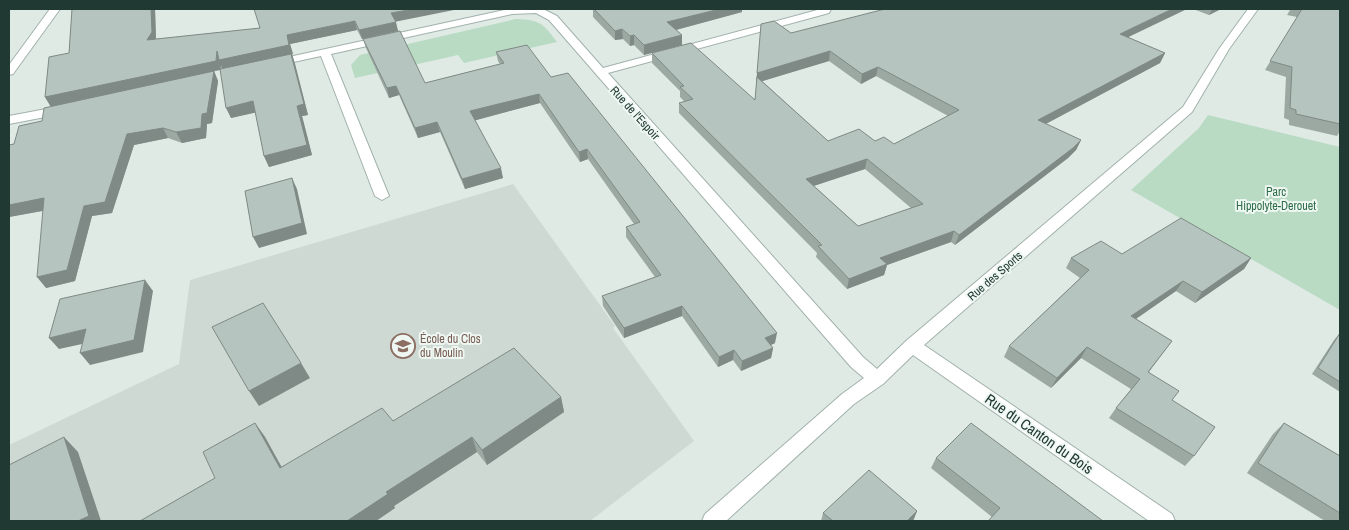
<svg xmlns="http://www.w3.org/2000/svg" width="1349" height="530" font-family="'Archivo Narrow',sans-serif">
  <rect width="100%" height="100%" fill="#dfeae5"/>
  <path fill="#ced9d4" d="M513,184l102,142 -2,2 81,113 -104,80h-581v-76l170,-81 11,-84z"/>
  <path fill="#b9dac3" d="M516,19c24,1 27,4 41,23l-93,21 -6,-8 -103,23 -4,-13 9,-10z
    M1208,115l132,32v163l-209,-120 68,-62z"/>
  <g fill="none" stroke-linecap="round" stroke-linejoin="round">
    <defs>
      <path id="street" d="M50,9h10l-47,65 -4,1v-10z
        M509,9h34l14,7 46,52 218,-59h10l-2,4 -221,60 255,284 14,12 29,-28 277,-234 36,-58 29,-40h10l-29,40 -37,63 -268,233 248,169 3,7h-26l-236,-166 -30,29 -29,20 -128,117h-24l3,-7 137,-120 22,-16 -13,-11 -302,-347 -13,-7 -24,1 -181,40 58,142 -7,4 -7,-4 -54,-140 -46,10 -5,-3 5,-3z
        M62,106l6,4 -2,3 -57,11v-8z"/>
    </defs>
    <use href="#street" stroke="#a2b1ac" stroke-width="2"/>
    <use href="#street" fill="#fff" fill-rule="evenodd"/>
  </g>
  <path fill="#9ca9a3" fill-rule="evenodd" d="M72,9h83l1,30 104,-11 135,-6 3,9 -36,8 -5,-9 -67,14 3,10h-1l3,10 13,51 -6,1 10,39 -43,12 -5,-11 -9,-44 -24,6 -11,-48 -6,1 4,10 -6,42 -5,1 -1,14 -24,5 -14,-5 -34,7 -22,68 -20,3 -17,65 -29,7 -3,-77 -34,6v-72l5,-1 28,-23 9,-14 -6,-10 24,-44z
    M593,9h149v3l-66,18 6,15 -38,10 -10,-10 -4,1 -7,-7 -8,1 -22,-23z
    M1193,9h28l-12,6z
    M1285,9h55v122l-3,5 -48,-11v-5l-5,-2 2,-41 -21,-7 32,-53 -10,-2 3,-5z
    M761,24l30,9 337,4 37,16 -5,10 -114,61 35,16 -5,10 -8,8 -113,87 -4,-3 -64,23 -3,10 -37,14 -31,-32 1,-4 -138,-140v-10l6,-1 -5,-5v-6l-28,-28v-10l103,47zM829,61l32,23 15,-8 72,40 -54,28 -19,-3h-47l-66,-60zM865,169l46,39 -53,18 -44,-40z
    M363,39l62,44 75,-19 -2,-3 -2,-9 55,25 224,266 -4,2 2,3 -2,10 -30,13 -8,-11 -15,7 -36,-51 -58,22 -21,-32 -1,-10 53,-19 -29,-40v-10l8,-3 -46,-65 -8,3 -40,-59 -65,17 28,58 -38,11 -25,-57 -22,6 -19,-43 -10,3 -23,-50z
    M1122,254l129,4 -7,11 -49,34 -19,-12 -40,28 36,22 -23,31 23,28 22,56 -9,10 -76,-48 7,-10 15,-19 -50,-31 -30,30 -47,-31 5,-11 71,-68 -14,-10 5,-10z
    M1340,333v59l-28,-18 22,-34z
    M561,397l3,15 -77,53 -10,-13 -83,54 1,2 -19,13h-236l75,-43 40,-55 10,14 16,30 112,-46z
    M1284,423l56,33v65h-15l-78,-48 26,-39z
    M936,458l167,63 -111,-4 -61,-49z
    M917,511l-4,10h-92l2,-8z"/>
  <path fill="#7f8985" d="M151,9h4l1,32 -9,-1z
    M414,9h45l-65,13 -3,-9z
    M720,9h22v3l-74,20 -1,-10z
    M1172,9h15l-71,34 4,-9z
    M1212,9h9l-12,6z
    M355,21l2,9 -67,14 3,10h-1l3,10 13,51 -6,1 10,39 -43,12 -5,-11 43,-11 -84,-76 -2,-4 -1,5 -6,1 4,10 -6,42 -5,1 -1,14 -24,5 -6,-11 26,-18 -151,-7 -6,-10 172,-46 70,-16z
    M396,22l2,9 -36,8 -3,-9z
    M622,29l1,10 -8,1v-9z
    M634,35v10l-4,1v-10z
    M682,35v10l-38,10v-10z
    M830,51l-1,10 -73,22 1,-10z
    M1165,53l-5,10 -126,67 4,-10z
    M878,67l-2,9 -15,8 1,-10z
    M396,86l3,9 -10,3 -2,-10z
    M539,94l1,9 -67,18 -3,-10z
    M253,101l5,11 -27,6 -5,-10z
    M437,122l3,10 -22,6 -3,-10z
    M163,128l5,10 -34,7 -22,68 -20,3 -17,65 -29,7 -9,-11 90,-143z
    M1081,140l-5,10 -8,8 -113,87 4,-10z
    M587,149l1,10 -8,3 -1,-10z
    M867,159l-2,10 -61,20 2,-10z
    M501,168l2,10 -38,11 -3,-10z
    M292,178l5,11 10,45 -48,14 -6,-11z
    M44,198l8,11 -43,8v-12z
    M954,231l-3,11 -64,23 -3,10 -37,14 2,-10 31,-21z
    M1251,258l-7,11 -49,34 7,-11z
    M145,280l8,11 -10,61 -53,13 -10,-12z
    M1183,281l-7,10 -52,36 7,-11z
    M682,306v10l-58,22v-10z
    M86,329l10,12 -37,8 -10,-11z
    M777,333l-2,10 -11,5 1,-10z
    M1087,347l-6,11 -30,30 6,-10z
    M773,348l-2,10 -30,13 1,-10z
    M734,350l-1,10 -15,7 1,-10z
    M301,363l9,15 -51,28 -10,-15z
    M561,397l3,15 -77,53 -5,-15z
    M255,423l10,14 25,45 -10,-14z
    M64,437l14,15 23,69h-23z
    M472,437l5,15 -83,54 1,2 -19,13h-29l39,-29z
    M917,511l-4,10h-6z"/>
  <path fill="#b5c4be" stroke="#7f8985" fill-rule="evenodd" d="M72,9h79l1,23 -5,8 113,-12 -6,-19h160l-23,4 5,9 -37,8 -4,-9 -68,14 2,10 -70,15 -2,-9 -1,10 -171,36 4,-40 20,-4z
    M594,9h126l-53,13 15,13 -38,10 -10,-10 -4,1 -8,-7 -7,2z
    M885,9h287l-52,25 45,19 -127,67 43,20 -8,8 -114,87 -5,-4 -74,27 7,6 -38,15 -31,-33 4,-1 -143,-142 14,-4 -13,-12 4,-1 -32,-33 39,-10 64,57 2,-23 71,64 31,-12 16,12 9,-4 10,7 65,-34 -81,-43 -16,7 -32,-23 -73,22 4,-49 13,-3 17,12zM867,159l56,45 -65,22 -52,-47z
    M1302,9h38v115l-44,-10v-4l-6,-2 2,-41 -22,-6z
    M400,31l25,52 79,-20 -8,-11 31,-7 24,32 17,-4 209,260 -12,5 8,10 -31,13 -8,-11 -15,7 -37,-51 -58,22 -22,-32 59,-21 -35,-48 14,-5 -53,-73 -8,3 -40,-58 -69,17 31,57 -39,11 -25,-57 -22,6 -19,-42 -9,2 -24,-49z
    M291,54l13,50 -7,2 10,39 -43,11 -11,-55 -27,7 -6,-39z
    M214,71l-7,42 -5,1 -1,14 -25,4 -13,-4 -36,6 -22,68 -21,4 -17,64 -30,7 7,-79 -35,7v-60l5,-1 5,-18 23,-5 2,-13z
    M292,178l10,45 -49,14 -8,-46z
    M1181,218l70,40 -49,34 -19,-11 -52,35 41,25 -24,31 31,19 -7,9 43,27 -21,29 -78,-48 24,-29 -53,-32 -30,31 -48,-32 80,-76 -18,-12 30,-17 21,13z
    M145,280l-11,60 -54,13 6,-24 -37,9 11,-39z
    M263,303l38,60 -52,28 -37,-64z
    M1340,333v49l-22,-14z
    M514,348l47,49 -79,53 -10,-13 -86,55 2,2 -41,27h-207l75,-43 -12,-26 52,-29 25,45 102,-60 11,13z
    M971,423l132,98h-115l12,-13 -64,-50z
    M1284,423l56,33v57l-82,-50z
    M64,437l25,79 -11,5h-69v-56z
    M869,470l48,41 -10,10h-74l-10,-8z"/>
  <defs>
    <symbol id="school-ring" viewBox="-11 -11 22 22"><circle r="9.5" fill="#eff7f3" stroke="#8d6e63" stroke-width="1.5"/><path d="M0-5L7-2L0 1L-7-2ZM-4 1L0 2.5L4 1V4Q0 6-4 4Z" fill="#8d6e63"/></symbol>
  </defs>
  <g fill-rule="evenodd">
    <use href="#school-ring" x="389" y="332" width="28" height="28"/>
  </g>
  <g text-anchor="middle" stroke-width="4" stroke-linejoin="round" paint-order="stroke">
    <g font-size="12" fill="#213933" stroke="#eff7f3">
      <text transform="translate(635 113) rotate(48)" y="4">Rue de l'Espoir</text>
      <text transform="translate(995 276) rotate(-41)" y="4">Rue des Sports</text>
    </g>
    <g font-size="12" fill="#2e6d48" stroke="#eff7f3">
      <text x="1276" y="196">Parc<tspan x="1276" dy="14">Hippolyte-Derouet</tspan></text>
    </g>
    <g font-size="12" fill="#785e54" stroke="#eff7f3" text-anchor="start">
      <text x="420" y="343">École du Clos<tspan x="420" dy="14">du Moulin</tspan></text>
    </g>
    <g font-size="15" fill="#213933" stroke="#eff7f3">
      <text transform="translate(1039 434) rotate(35)" y="5">Rue du Canton du Bois</text>
    </g>
  </g>
  <rect width="1349" height="530" fill="none" stroke="#213933" stroke-width="20"/>
</svg>
